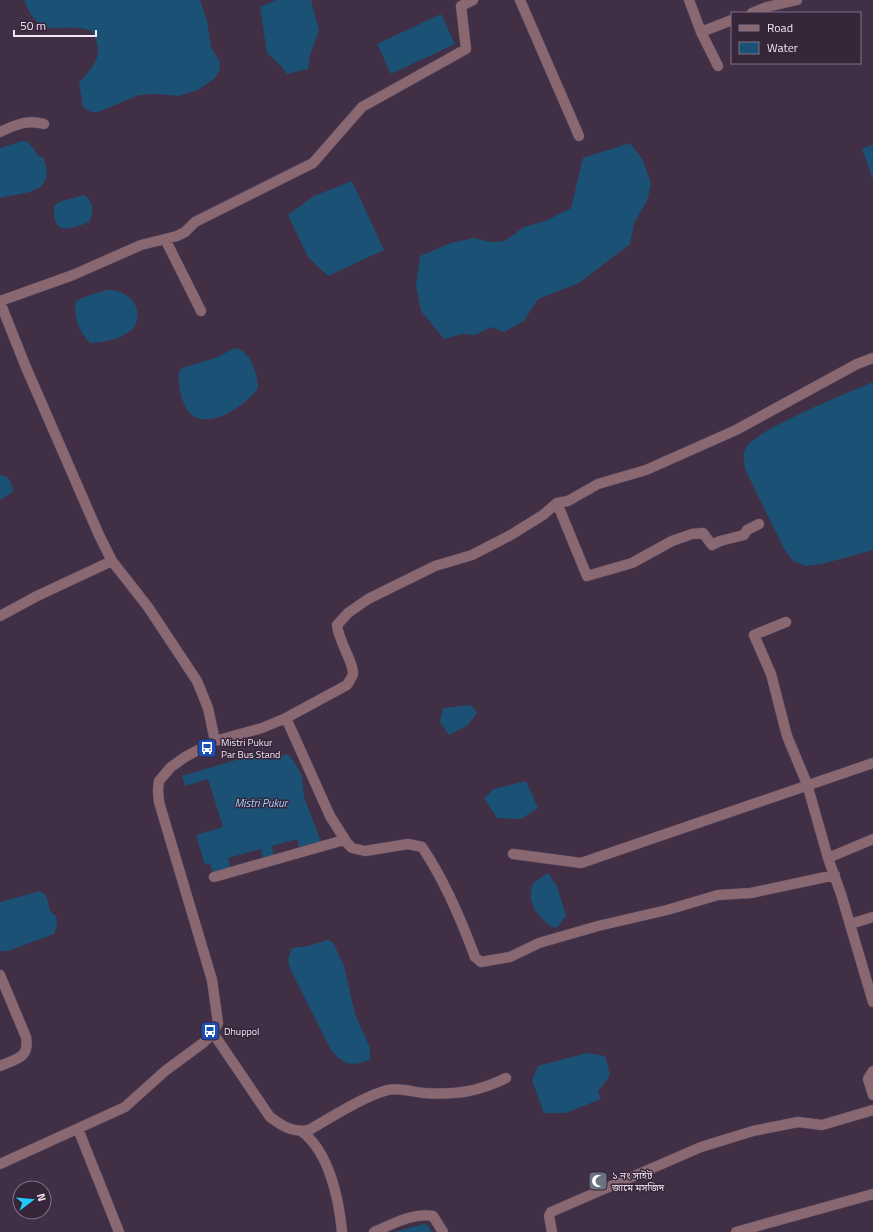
<svg xmlns="http://www.w3.org/2000/svg" width="873" height="1232" font-family="'Titillium Web','Noto Sans Bengali',sans-serif">
  <rect width="100%" height="100%" fill="#412f45"/>
  <path fill="#1b5174" d="M24,0h176l7,21 4,26 9,15v7l-5,9 -17,12 -19,6 -24,-2 -16,1 -41,17h-7l-8,-5 -4,-24c16,-19 26,-27 13,-52 -32,-12 -51,14 -68,-31z
    M276,0h35l8,30 -9,25 -2,14 -21,5 -7,-9 -13,-12 -7,-46z
    M441,14l14,30 -64,30 -14,-30z
    M22,141l6,1 12,15h3c15,37 -18,35 -43,41v-50z
    M630,143l13,17 8,24 -4,17 -13,22 -4,21 -51,39 -41,16 -14,22 -20,11 -13,-5 -16,8 -13,-1 -18,5 -23,-28 -5,-26 4,-29 31,-13 23,-5 17,4 14,-1 19,-14 21,-6 26,-13 12,-50z
    M873,145v35l-11,-32z
    M352,181l32,69 -56,26 -20,-19 -20,-42 26,-19z
    M84,195c10,7 10,18 5,27 -19,8 -37,14 -35,-15l5,-5z
    M107,290c16,-1 34,11 30,30 -3,17 -33,23 -47,23 -11,-11 -17,-27 -14,-42l8,-4z
    M234,348c17,2 23,25 24,40 -10,15 -46,42 -66,27 -11,-9 -13,-29 -14,-41l4,-6 36,-11z
    M873,382v168l-51,14 -16,2 -13,-5 -9,-12 -39,-80c-1,-8 -3,-16 2,-23 13,-18 102,-54 126,-64z
    M0,475c9,1 13,8 13,17l-13,8z
    M471,705l6,8 -9,12 -19,10 -9,-13 3,-14z
    M266,751l3,8 19,-5 9,12 5,11 2,20 18,47 -22,7 -3,-12 -25,7 2,11 -10,3 -3,-11 -33,9 3,10 -18,5 -3,-9 -5,1 -9,-30 27,-8 -15,-48 -23,7 -3,-10z
    M526,781l12,27 -17,11 -24,-1 -13,-20 10,-9z
    M548,873l9,13 9,30 -9,12c-11,-2 -24,-17 -26,-29 -1,-5 1,-12 2,-16z
    M40,891l6,4 4,16 6,5 1,8 -3,10 -46,17h-8v-49z
    M328,940l5,2 11,24 11,48 15,34v12l-14,4 -10,-1 -9,-6 -6,-7 -41,-81 -2,-10 4,-11 16,-2z
    M587,1053l18,3 5,19 -12,17 3,7 -35,14h-22l-12,-33 6,-14z
    M424,1224l4,2 4,6h-38z"/>
  <g fill="none" stroke-linecap="round" stroke-linejoin="round">
    <defs>
      <path id="minor" d="M520,0l59,136
        M689,0l12,32 17,34
        M752,13l15,-6 30,-7
        M701,32l31,-12
        M0,132c15,-7 28,-13 44,-8
        M165,239l36,72
        M0,301l73,-26 68,-30 36,-9 8,-4 10,-10 118,-59 49,-56 104,-58 -5,-43 12,-6
        M0,302l25,63 74,170 13,26 36,46 49,74 11,27 7,33
        M557,503l30,73 45,-13 40,-22 20,-7 11,-1 9,12 8,-4 24,-6 3,-5 12,-6
        M0,616l37,-20 75,-35
        M786,622l-32,13 17,39 16,62 20,48 21,74 13,36 32,108
        M286,718l44,98 17,27 5,5 13,3 43,-7 14,3c23,34 39,72 53,110l6,5 29,-5 29,-14 59,-17 69,-16 51,-15 33,-2 84,-18
        M513,854l68,9 292,-100
        M828,858l45,-19
        M214,877l130,-37
        M850,924l23,-7
        M0,975l26,62c4,21 -10,22 -26,29
        M213,1033l57,84c12,9 23,16 39,13 21,-12 57,-35 79,-40 11,-3 24,2 36,3 31,2 54,-1 82,-15
        M873,1071l-5,8 5,16
        M78,1129l41,103
        M301,1131c28,20 38,68 41,101
        M0,1164l125,-57 40,-36 38,-28 10,-10 5,-10 -6,-43 -53,-178 -1,-12 1,-9 12,-14 14,-10 30,-16 47,-13 24,-10 61,-33c2,-4 5,-7 6,-11 1,-11 -15,-34 -16,-49l11,-12 20,-14 67,-33 37,-11 37,-19 34,-21 14,-12 11,-2 30,-17 48,-14 90,-40 121,-66 16,-6
        M374,1232c17,-7 39,-20 59,-16l10,16
        M552,1232l-3,-16 2,-4 150,-65 52,-16 45,-9 24,3 51,-15
        M736,1232l137,-38"/>
    </defs>
    <use href="#minor" stroke="#5d4c61" stroke-width="11"/>
    <use href="#minor" stroke="#8a6871" stroke-width="10"/>
  </g>
  <defs>
    <symbol id="bus-square" viewBox="-11 -11 22 22"><rect x="-9" y="-9" width="18" height="18" rx="4" fill="#1a4fb4" stroke="#37253a"/><path d="M-5-6H5V4H4V6H2V4H-2V6H-4V4H-5ZM-3.5-4V0h7V-4ZM-3.5 1.2v1.5H-2V1.2ZM2 1.2v1.5H3.5V1.2Z" fill="#fff"/></symbol>
    <symbol id="mosque-square" viewBox="-11 -11 22 22"><rect x="-9" y="-9" width="18" height="18" rx="4" fill="#6b7280" stroke="#37253a"/><path d="M3.5-4.9A6 6 0 1 0 3.5 4.9A5 5 0 1 1 3.5-4.9Z" fill="#fff"/></symbol>
  </defs>
  <g fill-rule="evenodd">
    <use href="#bus-square" x="196" y="737" width="22" height="22"/>
    <use href="#bus-square" x="199" y="1020" width="22" height="22"/>
    <use href="#mosque-square" x="587" y="1170" width="22" height="22"/>
  </g>
  <g text-anchor="middle" stroke-width="3" stroke-linejoin="round" paint-order="stroke">
    <g font-size="10" fill="#f3e7f5" stroke="#37253a" text-anchor="start">
      <text x="221" y="746">Mistri Pukur<tspan x="221" dy="12">Par Bus Stand</tspan></text>
      <text x="224" y="1035">Dhuppol</text>
      <text x="612" y="1179">১ নং সাইট<tspan x="612" dy="12">জামে মসজিদ</tspan></text>
    </g>
    <g font-size="11" font-style="italic" fill="#a0d6fe" stroke="#37253a">
      <text x="261" y="807">Mistri Pukur</text>
    </g>
  </g>
  <rect x="731" y="12" width="130" height="52" fill="#37253a" stroke="#827385"/>
  <rect x="739" y="25" width="20" height="6" fill="#8a6871" stroke="#827385"/>
  <text x="767" y="32" font-size="12" fill="#f3e7f5">Road</text>
  <rect x="739" y="42" width="20" height="12" fill="#1b5174" stroke="#827385"/>
  <text x="767" y="52" font-size="12" fill="#f3e7f5">Water</text>
  <g transform="translate(32 1200) rotate(74)"><circle r="19" fill="#37253a" stroke="#827385"/>
  <path d="M0-3L7 15L0 10L-7 15Z" fill="#23c9fe"/>
  <text y="-6" font-size="11" font-weight="bold" text-anchor="middle" fill="#f3e7f5">N</text>
  </g>
  <path d="M14 30v6h82v-6" fill="none" stroke="#f3e7f5" stroke-width="2"/>
  <text x="20" y="30" font-size="12" fill="#f3e7f5" stroke="#37253a" stroke-width="3" paint-order="stroke">50 m</text>
</svg>
